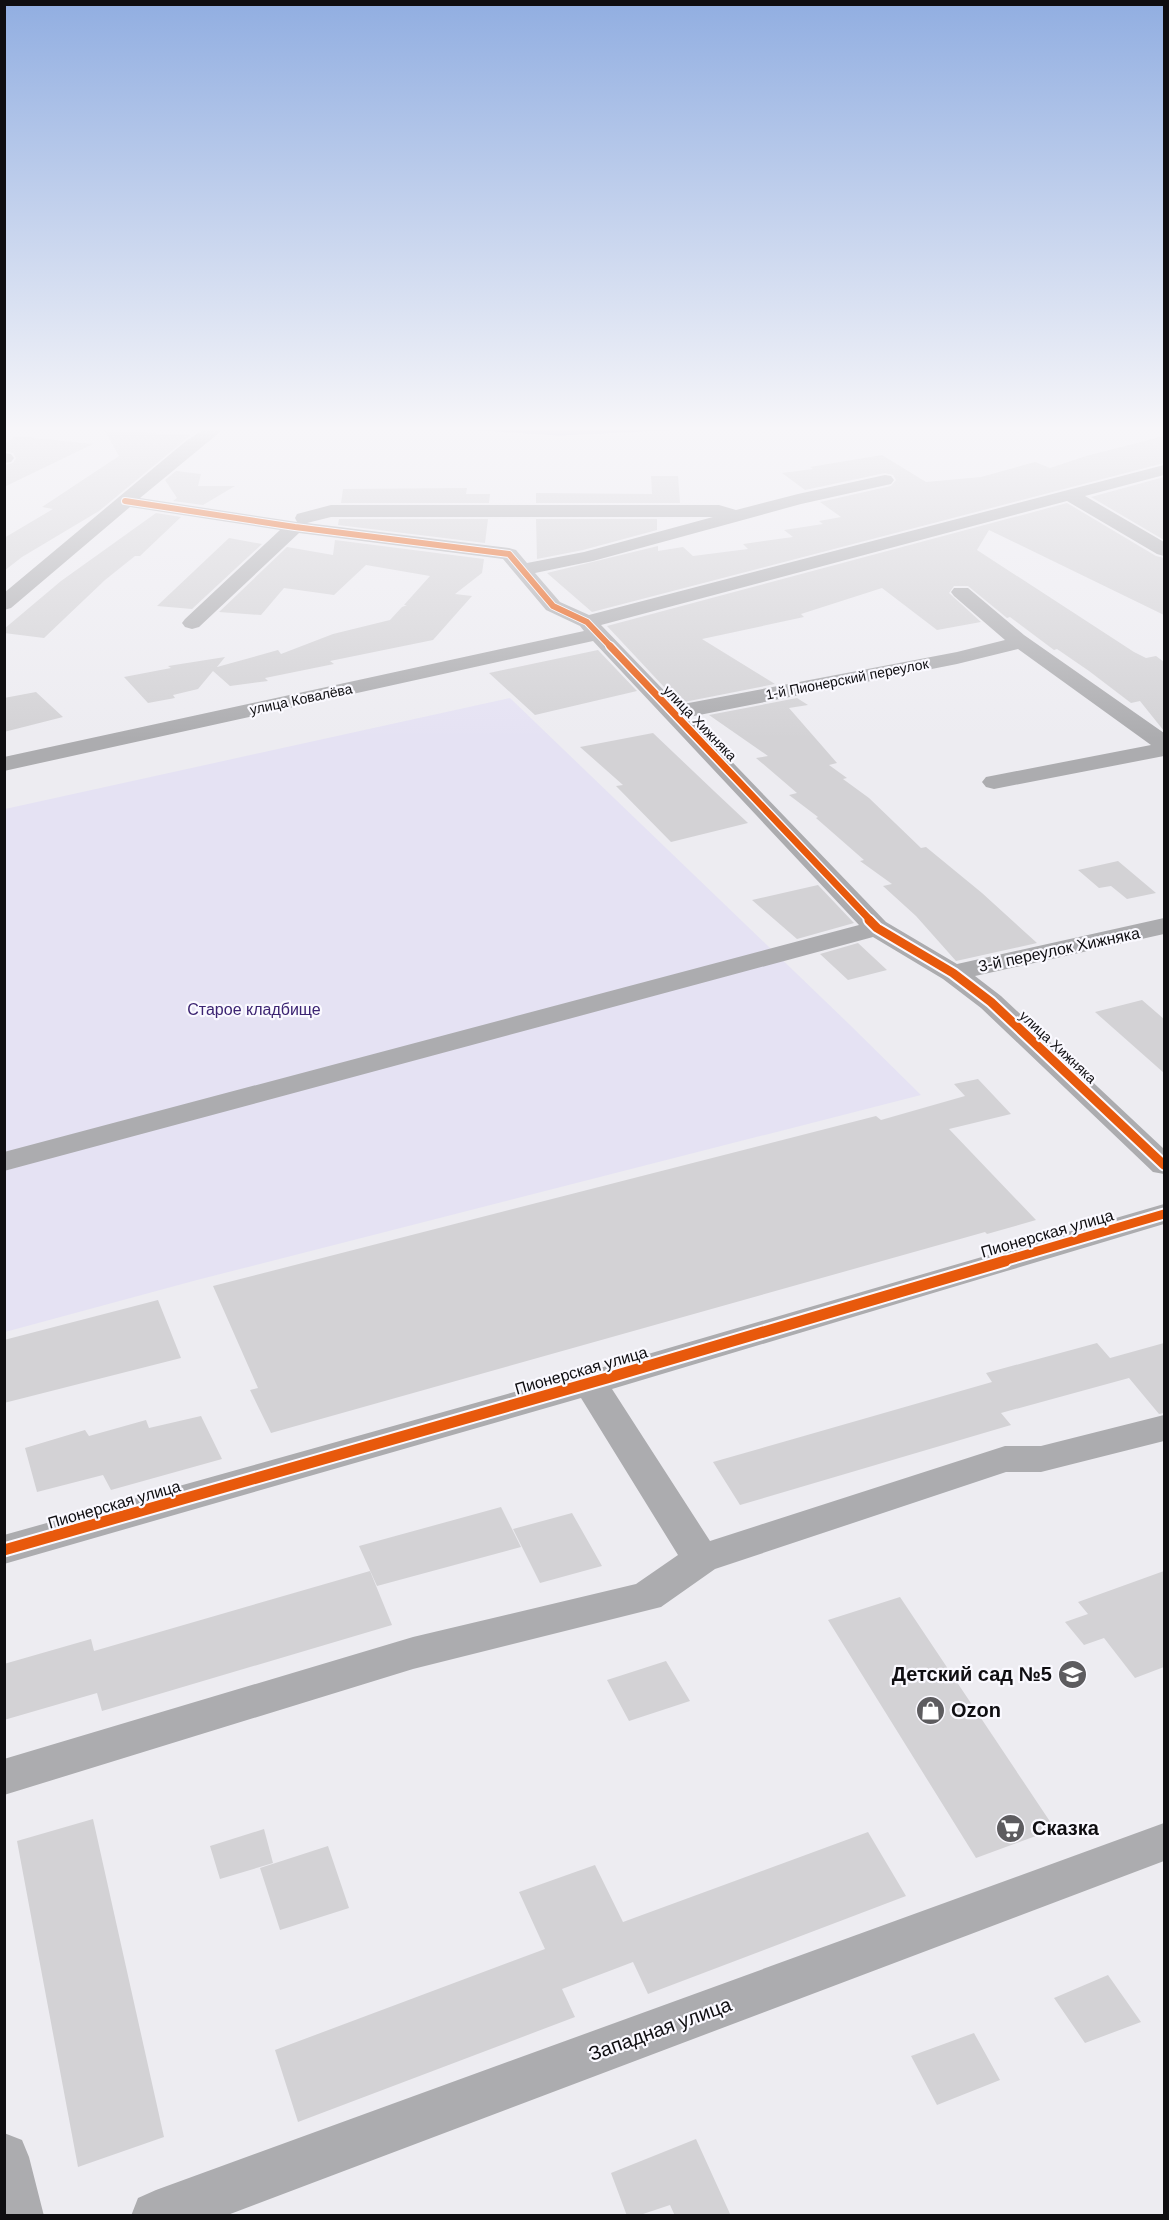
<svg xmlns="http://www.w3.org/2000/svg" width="1169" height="2220" font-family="Arial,sans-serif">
  <rect width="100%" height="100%" fill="#edecf1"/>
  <path fill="#e5e2f3" d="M510,698l339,326 72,71 -724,185 -192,52v-523z"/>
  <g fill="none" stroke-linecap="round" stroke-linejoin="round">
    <path stroke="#afa5d6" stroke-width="5" d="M480,428l79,5 108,-5"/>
  </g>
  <path fill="#d3d2d5" d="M105,431l86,4 -92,76 -77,46 -18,14v-33l49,-29 -11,-2 77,-51z
    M16,436l77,8 -89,43v-22l9,-2 3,-5 -3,-5 -9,-2v-7z
    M1164,436v27l-572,149 -45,-39 111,-27v5l25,-4 10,9 55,-7 -5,-5 50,-7 -9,-7 39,-6 -4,-3 22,-4 -21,-15 71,-16 5,-6 -3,-5 -8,-2 -80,17 -23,-17 31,-4 -3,-2 72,-12 44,27 55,-5 54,-15 15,6 36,-12z
    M176,471l25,3 -3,12h37l-32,19 -30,-4 4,-3 -12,-18z
    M651,476h27l2,27h-144v-10l116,1z
    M1164,477v63l-73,-43z
    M467,488l-1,6h24l-1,9h-148l2,-14z
    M1067,503l89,53 8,2v57l-175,-85 -12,20 157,102 12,6 10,-2 8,6v69l-24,-30 -9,2 -42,-32 -32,-22 -3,1 -44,-33 -3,1 -39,-32h-14l-5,7 32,29 -44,8 -55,-42 -81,26 3,3 -102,22 73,45 -96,19 -72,-77z
    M156,513l25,4 -41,39h-5l-30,24 -61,58 -40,-5v-4l57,-48z
    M339,519h149l-3,24 -147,-18z
    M536,519h121v11l-74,20 -46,9z
    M229,538l33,6 -70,65 -35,-3z
    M335,540l149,19 -2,14 -27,21 17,2 -39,44 -103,21 4,3 -69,14 3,3 -38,5 -17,-15 -15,18 -25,6 2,3 -27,5 -24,-26 47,-9 -3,-2 57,-9 -8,10 61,-17 3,4 52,-20 57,-14 12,-13 5,-2h-3l26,-29 -64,-11 -32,30 -50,-7 -23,27 -42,-3 68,-65 46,8z
    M598,650l39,41 -102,24 -46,-42z
    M36,692l27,25 -59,15v-34z
    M797,698l11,7 -19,3 48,55 -8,2 18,13 -4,1 26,19 52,50 5,-1 56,46 55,50 -81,18 -40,-45 -33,-30 9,-2 -32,-23 4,-1 -48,-42 2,-1 -29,-22 8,-2 -41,-35 12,-2 -59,-41z
    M653,733l61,58 34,32 -77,19 -55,-56 7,-1 -43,-38z
    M1118,861l38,32 -29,6 -16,-13 -12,2 -21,-18z
    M818,885l36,38 -57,16 -45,-39z
    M858,943l29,27 -39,10 -28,-26z
    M1142,1000l22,19v54l-69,-61z
    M978,1079l33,35 -62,15 87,91 -49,14 -2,-2 -714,201 -21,-43 8,-2 -45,-102 663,-170 5,4 84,-24 -11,-12z
    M158,1300l23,58 -177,45v-63z
    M1097,1343l13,15 54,-15v70l-5,1 -30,-36 -128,35 10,12 -271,80 -27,-43 279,-80 -6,-9z
    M201,1416l21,43 -111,31 -8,-15 -66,17 -12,-44 60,-18 4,6 57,-16 3,8z
    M501,1507l20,40 -144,39 -18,-40z
    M572,1513l30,53 -62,17 -27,-54z
    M370,1571l22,54 -290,86 -5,-18 -93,27v-56l87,-25 3,12z
    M1164,1571v96l-29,11 -31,-40 -20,7 -19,-23 23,-8 -10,-12z
    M900,1597l155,232 -79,29 -148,-238z
    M666,1661l24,40 -61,20 -22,-41z
    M93,1819l71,318 -86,30 -61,-326z
    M264,1829l9,34 -53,16 -10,-33z
    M868,1832l38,64 -258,98 -15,-32 -71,27 13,28 -277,105 -23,-72 270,-101 -26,-57 76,-27 28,57z
    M328,1846l21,62 -69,22 -20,-62z
    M1108,1975l33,47 -56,21 -31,-45z
    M974,2033l26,47 -63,25 -26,-49z
    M696,2139l35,77h-56l-5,-11 -33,11h-10l-16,-43z"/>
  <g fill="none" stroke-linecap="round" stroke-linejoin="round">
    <path fill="#acacaf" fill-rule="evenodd" d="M206,428h12l2,4 -80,66 157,24 -2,-4 2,-4 34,-9h388l17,5 62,-16 87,-19 6,1 3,4 -3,4 -90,20 -208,57 -58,12 25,29 29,13 575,-150v10l-79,21 79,46v14l-7,-2 -90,-53 -466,124 77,80 279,-53 48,-12 -51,-44 -3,-4 3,-4h14l56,47 140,98v23l-170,33 -8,-2 -4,-5 4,-5 165,-32 -133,-96 -61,15 -268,53 197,205 71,42 207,-46v16l-189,42 26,20 163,153v25l-11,-2 -172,-164 -38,-29 -70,-42 -869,234v-19l855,-227 -266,-284 -589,130v-14l580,-126 -4,-5 -34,-16 -43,-51 -204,-26 -100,94 -7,2 -7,-2 -3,-4 3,-4 95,-89 -150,-23 -119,101 -7,2v-17l182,-152zM331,517h382l-129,35 -57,11 -11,-13 -7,-2 -202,-25z
      M4,453l7,1 3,4 -3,4 -7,1z
      M1164,1204v20l-552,165 98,152 295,-95h36l123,-31v26l-123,31h-35l-291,97 -54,38 -248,62 -409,126v-36l409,-122 223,-53 42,-29 -97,-157 -577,166v-29l596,-167z
      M1164,1823v38l-939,355h-94l7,-18 18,-8z
      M4,2133l18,7 7,17 15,59h-40z"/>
    <defs>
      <path id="cycleway-far3" d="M125,501l170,26 214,27 44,52 34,16 25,26"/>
      <path id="cycleway-far2" d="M610,646l261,275"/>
      <path id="cycleway-far1" d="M869,920l8,8 76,45 38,29 173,163
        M1000,1262l164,-48"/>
      <path id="cycleway" d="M4,1550l603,-172 398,-117"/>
    </defs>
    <use href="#cycleway-far3" stroke="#faf9ff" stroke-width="8"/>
    <use href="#cycleway-far2" stroke="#faf9ff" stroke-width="10"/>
    <use href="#cycleway-far1" stroke="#faf9ff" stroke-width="13"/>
    <use href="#cycleway" stroke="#faf9ff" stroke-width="15"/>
    <use href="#cycleway-far3" stroke="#e8590c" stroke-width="6"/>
    <use href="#cycleway-far2" stroke="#e8590c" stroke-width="7"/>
    <use href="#cycleway-far1" stroke="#e8590c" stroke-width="9"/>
    <use href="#cycleway" stroke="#e8590c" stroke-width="11"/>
  </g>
  <linearGradient id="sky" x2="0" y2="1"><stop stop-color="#91aee1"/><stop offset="0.58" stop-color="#f7f6f9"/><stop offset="1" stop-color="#f7f6f9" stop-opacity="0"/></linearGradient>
  <rect width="1169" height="739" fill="url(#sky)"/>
  <defs>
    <symbol id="school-disc" viewBox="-11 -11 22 22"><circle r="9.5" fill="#5d5c5f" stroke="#faf9ff"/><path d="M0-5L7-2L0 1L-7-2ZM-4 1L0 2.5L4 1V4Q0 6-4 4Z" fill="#fff"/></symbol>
    <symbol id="shop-disc" viewBox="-11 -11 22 22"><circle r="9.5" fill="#5d5c5f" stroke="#faf9ff"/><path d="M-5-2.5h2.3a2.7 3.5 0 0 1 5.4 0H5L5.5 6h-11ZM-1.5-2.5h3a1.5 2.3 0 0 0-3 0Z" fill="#fff"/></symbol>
    <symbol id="supermarket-disc" viewBox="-11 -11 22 22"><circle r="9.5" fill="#5d5c5f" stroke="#faf9ff"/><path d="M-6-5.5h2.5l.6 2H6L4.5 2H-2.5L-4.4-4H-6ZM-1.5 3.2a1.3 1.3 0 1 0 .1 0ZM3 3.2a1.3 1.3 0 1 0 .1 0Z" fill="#fff"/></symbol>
  </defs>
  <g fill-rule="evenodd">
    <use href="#school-disc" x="1056" y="1658" width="33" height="33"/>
    <use href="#shop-disc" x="914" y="1694" width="33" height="33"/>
    <use href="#supermarket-disc" x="994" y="1812" width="33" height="33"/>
  </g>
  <g text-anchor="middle" stroke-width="4.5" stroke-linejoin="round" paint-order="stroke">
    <g font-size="14" fill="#0f0e11" stroke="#faf9ff">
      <text transform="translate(847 679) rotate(-11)" y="5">1-й Пионерский переулок</text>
      <text transform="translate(301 699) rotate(-12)" y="5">улица Ковалёва</text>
      <text transform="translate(700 723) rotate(46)" y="5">улица Хижняка</text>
      <text transform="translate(1058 1047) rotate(43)" y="5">улица Хижняка</text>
    </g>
    <g font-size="16" fill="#0f0e11" stroke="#faf9ff">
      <text transform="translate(1059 949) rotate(-12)" y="6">3-й переулок Хижняка</text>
      <text transform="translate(1047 1233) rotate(-16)" y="6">Пионерская улица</text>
      <text transform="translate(581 1370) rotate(-16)" y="6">Пионерская улица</text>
      <text transform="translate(114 1504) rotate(-16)" y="6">Пионерская улица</text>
    </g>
    <g font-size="16" fill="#3b2371" stroke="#faf9ff">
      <text x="254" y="1015">Старое кладбище</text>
    </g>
    <g font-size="20" font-weight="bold" fill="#0f0e11" stroke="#faf9ff" text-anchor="start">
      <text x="1052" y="1681" text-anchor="end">Детский сад №5</text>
      <text x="951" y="1717">Ozon</text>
      <text x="1032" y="1835">Сказка</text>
    </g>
    <g font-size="20" fill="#0f0e11" stroke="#faf9ff">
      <text transform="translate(660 2029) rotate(-20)" y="7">Западная улица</text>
    </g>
  </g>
  <rect width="1169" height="2220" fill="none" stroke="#0f0e11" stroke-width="12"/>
</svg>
